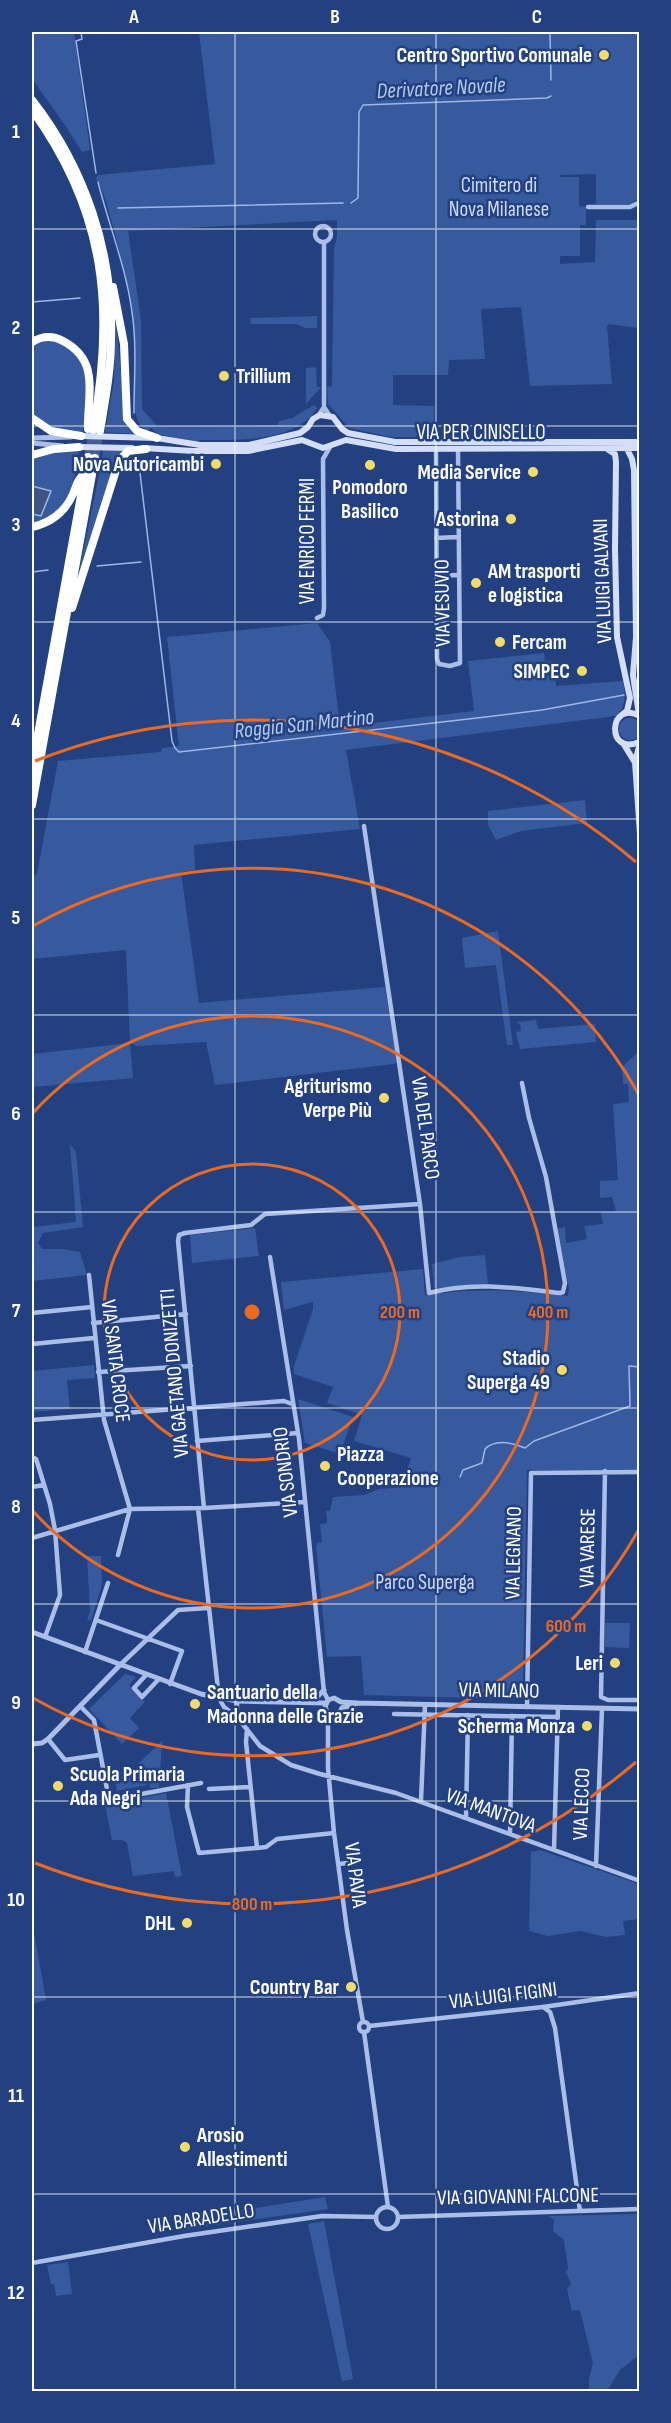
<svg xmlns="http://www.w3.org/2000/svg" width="671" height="2423" font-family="'Sofia Sans Condensed',sans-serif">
  <rect width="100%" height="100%" fill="#234180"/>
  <path fill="#37599e" d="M32,32h42l16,118 -8,2 -17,-27 -33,-46z
    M199,32h440v166l-9,6h-34v-30l-36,1v2h19v29l7,1v18h-6v31h-20v8l35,-2 1,-42h43v108l-30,-4 -2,3 5,57 -82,2 -9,-79 -40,2 4,50 -36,1 -1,15h-55v30l41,1 1,31h-44l-42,-9 -21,-24 -1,-17 5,-1 2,-138 3,-11v-17l-209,11 13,89 1,89 15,17 121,-1 1,-4 13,-3 22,-13 3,3c-20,35 -83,32 -118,32l-1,2 -40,-8 -7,-6 -4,3c-18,-13 -12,-38 -12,-56 2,-50 -8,-97 -21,-145 -5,-17 -9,-37 -18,-52l2,-3 117,-11z
    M317,316v12h-12l-9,-4h-45l-1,-6z
    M116,322l8,82 9,30 -28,-2 9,-51z
    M47,339c49,11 42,54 36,94l-28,-4 -23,-14v-70z
    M316,367l1,20h4l-15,17v-36z
    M79,450c-6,37 -8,60 -47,74v-10l9,2 9,-25 -18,-5v-28l15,-5z
    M103,450h19l-44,127 23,-112z
    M317,623l13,19 10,85 134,-16 -6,-50 76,-8 1,8h9l2,25 67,-5c2,12 4,26 -7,35l-270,34 14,79 -166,16 1,25 -14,2 18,131 186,-16 12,74 -3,3 -179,21 -9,-43 -69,4 -7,-3 -4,-93 -94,9v-78l1,-5 4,-2 21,-113 103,-9 1,-4 17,-2 -12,-109z
    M619 729a11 11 0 1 1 22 0a11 11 0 1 1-22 0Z
    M585,800l2,23 -66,8 -25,9 -8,-15v-14z
    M498,931l15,114h-6l-11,-80 -31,3 -3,-30z
    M536,1020l2,9 57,-5 1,18 -76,7 -4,-17 5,-1 -1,-7 -4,-2z
    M130,1043l3,35 -100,9 -1,-33z
    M639,1051v419h-112l-4,212 -4,12 -11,5 -144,-4 -3,-39 -34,1 -11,-111 1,-3 5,-1 -2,-18 7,-1 -1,-12h4l3,-14 31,-2 15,-6 17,-1 6,-4 9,-26 -57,-17 8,-26 -35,-12 6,-16 -39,-13v-8l19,-57v-7l-29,8 -3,-28 142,-13 2,26c48,-7 94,-5 143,1l1,-8 -13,-59 9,-2 1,16 21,-4 -3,-13 19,-2 -2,-12 15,-1 -4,-14 -12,1v-17l18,-1 -5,-76 16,-2 -1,-18h-5l-1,-17z
    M70,1144l6,8 7,75 -40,6 -5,10 4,6h21l17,3 7,23 -55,6v-54l44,-5z
    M255,1228l4,28 -67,7 -2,-28z
    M485,1255l3,30 -54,3 -2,-24 28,-7z
    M94,1365l1,13 -28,2 3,29 -38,3v-41z
    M298,1399l55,18 -13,37 -35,-11z
    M87,1556h14l1,28 -11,37 -4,-1 3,-9z
    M605,1623h25l-1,25 -24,-1z
    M125,1674l11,3 -7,8 16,17 -15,16 9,10 -17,16 -33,-35z
    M162,1741l-3,47h-9l-2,-16 -9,-9z
    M144,1768l3,17 -30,6 -3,-18z
    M166,1793l16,83 -7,1 -1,-6 -41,5 -6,-33 -5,-3h-10l-7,-35z
    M540,1850l99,34v35l-16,2 2,14 -19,2 -26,-6 -32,5 -19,-5 2,-79z
    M32,1921l14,79 -14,4z
    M325,2197l3,12 -141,20 -2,-10z
    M639,2214v141l-19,15 -13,21h-18v-12l4,-16 -13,-53 -8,1 -5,-22 4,-5 -5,-12 2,-3 -4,-29 -11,-9 1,-11 -6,-4z
    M324,2221l29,158 -11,2 -34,-157z
    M68,2262l4,32 -16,2 -2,-12h-3l-4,-19z"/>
  <path fill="#3e5482" stroke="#9eb7e8" stroke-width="1.5" d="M32,486l19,5 -10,25 -9,-2z"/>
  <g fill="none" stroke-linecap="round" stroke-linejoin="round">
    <path stroke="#9eb7e8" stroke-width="1.5" d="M81,32l1,7 -6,2 20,132
      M550,32l1,48
      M98,182c11,44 28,85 34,130 5,33 2,67 2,101
      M351,203l7,-5 1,-86 4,-7 184,-7 4,-2
      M118,208l225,-5
      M32,302l48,-4
      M138,456l34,285 3,7 4,4 298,-34 65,-8 82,-15
      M97,566l44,-4
      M32,572l16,-2
      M460,1477l3,-7 19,-7 3,-14c11,-11 28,-6 40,-1l9,-7 96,-35 -1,-40 11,1"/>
    <path stroke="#445e93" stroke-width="8" stroke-dasharray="8 4" stroke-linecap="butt" d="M88,457l5,-27
      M95,458l5,-27"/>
    <path stroke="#aabee7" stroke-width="4.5" d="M588,207h42l10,-5
      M315 234a8 8 0 1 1 16 0a8 8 0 1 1-16 0Z
      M324,242v165
      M318,416l6,-9 6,9
      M436,449l1,210 2,5 11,2 10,-3 -2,-214
      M436,538l21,-1
      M437,576l20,-1
      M317,618l6,-3 1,-7 -1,-149 7,-12
      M364,826l56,378 9,89c42,-12 89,-5 131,0l3,-1 2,-9 -19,-106 -17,-59 -7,-35
      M270,1257l29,182 25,253 4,8
      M89,1275l15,145 26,89 -12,46
      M32,1313l60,-6
      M93,1323l93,-9
      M32,1344l62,-6
      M98,1372l93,-6
      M32,1420l252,-19 8,3
      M197,1441l101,-8
      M32,1457l4,2 2,6 12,39 5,26 5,65 -15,42
      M605,1471l-4,226 7,3h32
      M32,1487l12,-2
      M198,1508l21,190 5,9 13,10
      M204,1508l-26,-267 1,-6 6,-2 66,-8 14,-11 155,-10
      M32,1538l98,-29 74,-1 101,-6
      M96,1620l86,31 -12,33
      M85,1652l23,-69
      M120,1665l58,-55 30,-2
      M146,1675l-12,13 8,9 16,-17
      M237,1701v16l23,29 31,19 29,9 76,19 244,88
      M80,1706l14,14 15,80 92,-17
      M527,1707l4,-234 109,-1
      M328,1713v55l6,65 13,97 16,92
      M394,1714l163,3
      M48,1739l17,21 34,-5
      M188,1785l-1,22 12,46 58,-5 -11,-106 1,-13
      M209,1789l41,-2
      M421,1801l4,-96
      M466,1818l2,-103
      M510,1834l2,-118
      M257,1848l9,-1 11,-8 57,-6
      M554,1850l4,-143
      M339,1864l16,-2
      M596,1866l6,-158
      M543,2007l7,5 5,16 25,183
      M359 2027a5 5 0 1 1 10 0a5 5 0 1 1-10 0Z
      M369,2026l174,-19 97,-14
      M364,2032l24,175
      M376 2218a11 11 0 1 1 22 0a11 11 0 1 1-22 0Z
      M398,2217l242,-8
      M32,2263l152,-27 138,-20 54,1"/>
    <path stroke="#aabee7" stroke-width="5" d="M32,438l39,-1
      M32,443l31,3
      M32,1632l169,62 36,7 89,2
      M298,1700l18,-2 8,-8
      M358,1703l-16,5 -3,5 -5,2 -6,-2 -3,-6 3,-7 6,-2 7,4 17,1 282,6
      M32,1744l10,-1 6,-4 72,-74"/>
    <path stroke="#d4def6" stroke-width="6" d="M81,436l76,2 43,7h49l51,-12 8,-6 5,-8 7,-4 13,2 9,12 6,4 47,9h245
      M79,447l53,1
      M626,447l6,12 2,11 2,167 -3,38 6,40
      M143,448l51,3h54l54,-11 21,8 23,-8 50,9 244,-1
      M607,449l8,5 1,8 -1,87 2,88 13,61 -3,13 -4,3
      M639,742c-33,15 -31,-43 1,-26
      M623,743l11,18
      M640,743l-5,19 5,72"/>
    <path stroke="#fff" stroke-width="8" d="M32,100c53,68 82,153 79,240 0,30 -6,61 -11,91
      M32,110c74,102 83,199 61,320
      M113,287l11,57 3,75 10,12 20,7
      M32,342c10,-6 20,-7 31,-1 38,20 24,54 25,88
      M32,418l19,13 30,5
      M32,455l22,-6 25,-2
      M32,527c18,-4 33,-15 41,-33 4,-9 4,-14 12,-21
      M72,608l47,-147 9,-10 18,-2
      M32,767l56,-310
      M32,805l63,-347"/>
  </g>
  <path fill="none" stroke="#fff" stroke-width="1.5" stroke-opacity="0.55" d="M235,32v2360M436,32v2360M32,229h608M32,426h608M32,622h608M32,819h608M32,1015h608M32,1212h608M32,1408h608M32,1604h608M32,1801h608M32,1997h608M32,2194h608"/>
  <g fill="none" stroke="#ea6a24" stroke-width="3">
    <circle cx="252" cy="1312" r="148"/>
    <path d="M32 1114A296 296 0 1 1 32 1510"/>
    <path d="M638 1531A444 444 0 0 1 33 1698M33 926A444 444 0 0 1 638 1093"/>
    <path d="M636 1762A592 592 0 0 1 35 1863M35 761A592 592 0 0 1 636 862"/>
  </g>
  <g fill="#f2db6d" stroke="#234180" stroke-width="2">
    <circle cx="604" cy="55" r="6"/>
    <circle cx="224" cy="376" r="6"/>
    <circle cx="216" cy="464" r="6"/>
    <circle cx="370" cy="465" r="6"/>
    <circle cx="533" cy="472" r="6"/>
    <circle cx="511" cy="519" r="6"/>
    <circle cx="476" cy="583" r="6"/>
    <circle cx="500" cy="642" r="6"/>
    <circle cx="582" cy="671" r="6"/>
    <circle cx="384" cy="1098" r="6"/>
    <circle cx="562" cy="1370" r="6"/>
    <circle cx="325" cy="1466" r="6"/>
    <circle cx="615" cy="1663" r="6"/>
    <circle cx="195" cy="1704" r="6"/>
    <circle cx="587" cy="1726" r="6"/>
    <circle cx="58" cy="1786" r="6"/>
    <circle cx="187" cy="1923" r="6"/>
    <circle cx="351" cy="1987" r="6"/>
    <circle cx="185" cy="2147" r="6"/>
  </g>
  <g text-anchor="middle" stroke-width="5" stroke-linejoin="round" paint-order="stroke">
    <g font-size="21" font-weight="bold" fill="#fff" stroke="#234180" text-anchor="end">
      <text x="592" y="62">Centro Sportivo Comunale</text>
      <text x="236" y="383" text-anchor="start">Trillium</text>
      <text x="204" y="471">Nova Autoricambi</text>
      <text x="521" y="479">Media Service</text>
      <text x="370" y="494" text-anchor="middle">Pomodoro<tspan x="370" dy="24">Basilico</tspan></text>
      <text x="499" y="526">Astorina</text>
      <text x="488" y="578" text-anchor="start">AM trasporti<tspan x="488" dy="24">e logistica</tspan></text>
      <text x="512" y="649" text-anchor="start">Fercam</text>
      <text x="570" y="678">SIMPEC</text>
      <text x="372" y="1093">Agriturismo<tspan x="372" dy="24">Verpe Più</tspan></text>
      <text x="550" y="1365">Stadio<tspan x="550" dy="24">Superga 49</tspan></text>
      <text x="337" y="1461" text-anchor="start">Piazza<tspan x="337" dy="24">Cooperazione</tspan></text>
      <text x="603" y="1670">Leri</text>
      <text x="207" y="1699" text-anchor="start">Santuario della<tspan x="207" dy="24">Madonna delle Grazie</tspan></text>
      <text x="575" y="1733">Scherma Monza</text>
      <text x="70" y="1781" text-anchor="start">Scuola Primaria<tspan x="70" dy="24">Ada Negri</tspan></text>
      <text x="175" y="1930">DHL</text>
      <text x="339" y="1994">Country Bar</text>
      <text x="197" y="2142" text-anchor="start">Arosio<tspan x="197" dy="24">Allestimenti</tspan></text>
    </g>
    <g font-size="21" fill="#cddbf5" stroke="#234180">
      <text x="499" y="192">Cimitero di<tspan x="499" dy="24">Nova Milanese</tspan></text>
      <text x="425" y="1589">Parco Superga</text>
    </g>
    <g font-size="21" fill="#fff" stroke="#234180">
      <text x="481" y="439">VIA PER CINISELLO</text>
      <text transform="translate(307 541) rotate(-90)" y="7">VIA ENRICO FERMI</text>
      <text transform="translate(602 581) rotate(-92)" y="7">VIA LUIGI GALVANI</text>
      <text transform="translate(442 603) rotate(-91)" y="7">VIA VESUVIO</text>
      <text transform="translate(426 1128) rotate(82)" y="7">VIA DEL PARCO</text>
      <text transform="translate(116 1361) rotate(83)" y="7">VIA SANTA CROCE</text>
      <text transform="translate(174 1373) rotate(-95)" y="7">VIA GAETANO DONIZETTI</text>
      <text transform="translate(285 1472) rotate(-97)" y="7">VIA SONDRIO</text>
      <text transform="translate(587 1548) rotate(-89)" y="7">VIA VARESE</text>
      <text transform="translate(513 1553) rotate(-89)" y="7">VIA LEGNANO</text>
      <text transform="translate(499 1690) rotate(1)" y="7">VIA MILANO</text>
      <text transform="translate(581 1804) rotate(-88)" y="7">VIA LECCO</text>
      <text transform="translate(491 1810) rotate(20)" y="7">VIA MANTOVA</text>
      <text transform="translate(356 1875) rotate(83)" y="7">VIA PAVIA</text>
      <text transform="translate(503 1995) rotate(-7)" y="7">VIA LUIGI FIGINI</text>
      <text transform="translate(518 2196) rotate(-1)" y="7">VIA GIOVANNI FALCONE</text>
      <text transform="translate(201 2218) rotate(-9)" y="7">VIA BARADELLO</text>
    </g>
    <g font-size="22" font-style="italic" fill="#b5c9ef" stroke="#234180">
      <text transform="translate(441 87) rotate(-3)" y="8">Derivatore Novale</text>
      <text transform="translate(304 723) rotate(-6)" y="8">Roggia San Martino</text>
    </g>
  </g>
  <circle cx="252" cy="1312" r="9" fill="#ea6a24" stroke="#234180" stroke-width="3"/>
  <g font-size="18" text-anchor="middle" font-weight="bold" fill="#ea6a24" stroke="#234180" stroke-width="5" stroke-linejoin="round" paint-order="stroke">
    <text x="400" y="1318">200 m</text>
    <text x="548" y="1318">400 m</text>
    <text x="566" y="1632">600 m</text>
    <text x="252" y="1910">800 m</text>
  </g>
  <rect width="671" height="2423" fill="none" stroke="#234180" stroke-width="66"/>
  <rect x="33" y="33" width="605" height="2357" fill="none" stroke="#fff" stroke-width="2"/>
  <g font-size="20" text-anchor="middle" font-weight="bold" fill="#fff">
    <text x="134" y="23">A</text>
    <text x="335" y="23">B</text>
    <text x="537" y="23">C</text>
    <text x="16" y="138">1</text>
    <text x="16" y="334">2</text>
    <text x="16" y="531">3</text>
    <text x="16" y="727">4</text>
    <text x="16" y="924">5</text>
    <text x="16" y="1120">6</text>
    <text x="16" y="1317">7</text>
    <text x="16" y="1513">8</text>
    <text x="16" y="1709">9</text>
    <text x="16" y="1906">10</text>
    <text x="16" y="2102">11</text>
    <text x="16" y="2299">12</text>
  </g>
</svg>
